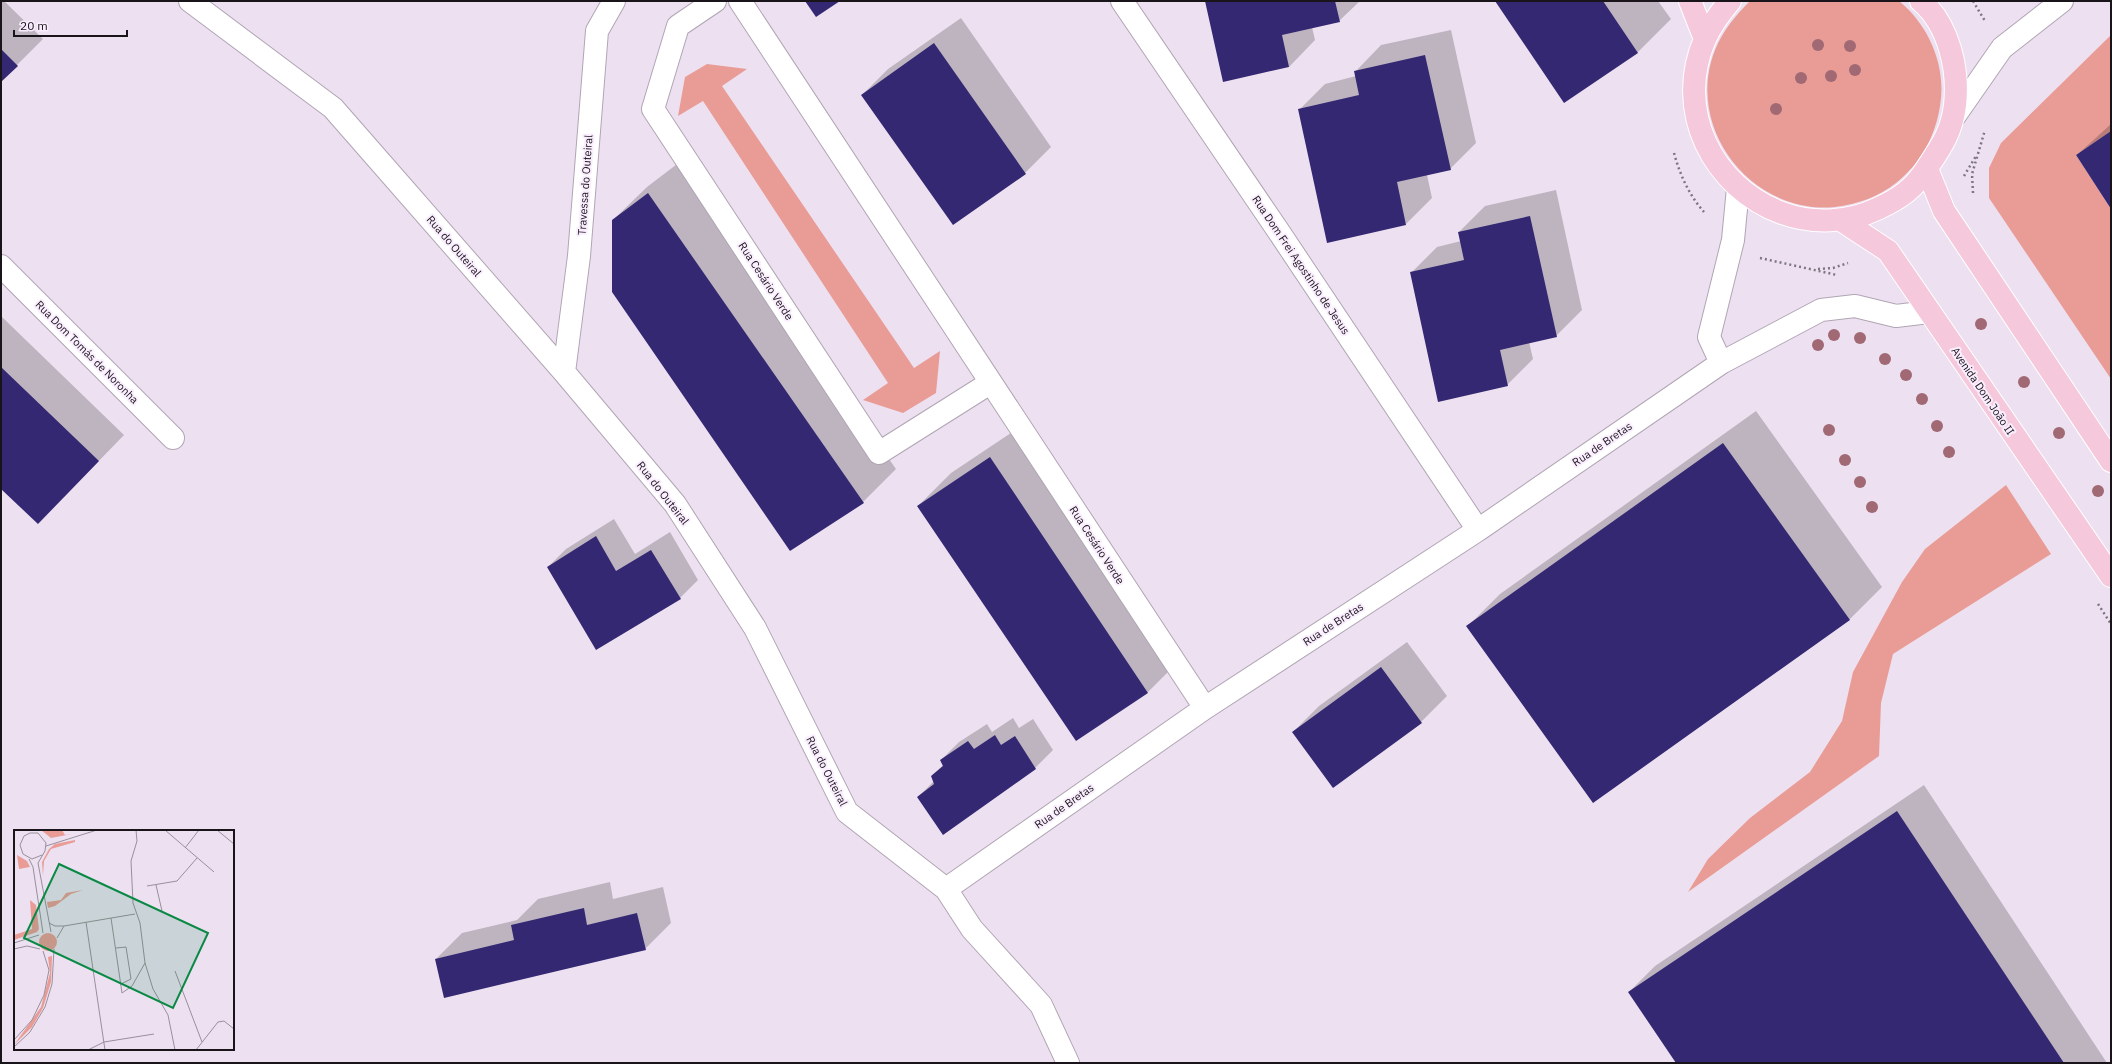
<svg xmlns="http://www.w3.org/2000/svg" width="2112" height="1064" font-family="'IBM Plex Sans',sans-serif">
  <rect width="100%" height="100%" fill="#ede1f1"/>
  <path fill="#e99c96" d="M1750,1h149c30,24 48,66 41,105 -5,31 -19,57 -44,77 -18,14 -38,21 -61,24 -83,8 -151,-78 -120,-157 8,-20 21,-35 35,-49z
    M2111,35v96l-35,24 35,54v170l-122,-181v-30l12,-25z
    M707,64l40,5 -25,17 192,282 26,-17 -4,42 -33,20 -40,-13 25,-17 -185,-282 -25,15 7,-39z
    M2006,485l45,69 -158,100 -12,49 -2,53 -191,136 20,-33 42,-41 60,-46 32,-51 11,-49 49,-90 23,-33z"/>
  <path fill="#0003" d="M1,1h3l39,38 -42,42z
    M1206,1h154l-21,20 -27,6 3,13 -26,27z
    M1496,1h162l13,18 -33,33 -74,50z
    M961,18l90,129 -26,26 -72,51 -91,-129 26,-26z
    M1451,30l25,113 -26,26 -23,6 5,23 -26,26 -107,-114 26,-26 31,-8 -1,-4 26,-27z
    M2111,124v83l-34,-52z
    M681,161l215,308 -33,33 -250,-282 34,-33z
    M1556,190l26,120 -26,26 -27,6 4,17 -26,26 -96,-112 26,-26 24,-6 -2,-9 26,-26z
    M1,316l123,119 -60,62 -63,-9z
    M1756,411l126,176 -33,33 -382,7 33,-33z
    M1023,425l158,234 -33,33 -72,48 -158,-234 33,-33z
    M614,519l21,35 35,-22 28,48 -18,18 -132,-31 18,-18z
    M1407,642l40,54 -26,26 -128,10 26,-26z
    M1013,718l6,10 14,-9 20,31 -18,18 -117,29 16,-16 -2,-5 11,-11 -2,-5 18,-18 28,-18 5,8z
    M1924,785l183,278h-430l-48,-71 26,-26z
    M610,882l3,17 50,-12 8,36 -26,26 -209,10 26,-26 55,-13 21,-21z"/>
  <path fill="#342872" d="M805,1h35l-24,16z
    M1205,1h130l5,21 -58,13 7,32 -66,15z
    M1495,1h108l35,52 -74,50z
    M934,43l92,131 -73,51 -92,-130z
    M1,49l17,17 -17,16z
    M1425,55l26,115 -54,12 9,43 -79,18 -29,-134 61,-14 -5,-24z
    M2111,131v78l-35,-54z
    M648,193l216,310 -74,48 -178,-259v-72z
    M1530,216l27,121 -57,13 8,36 -70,16 -28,-130 54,-12 -6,-28z
    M1,367l98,94 -61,63 -37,-35z
    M1723,443l127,177 -257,183 -127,-177z
    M990,457l158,236 -72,48 -159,-235z
    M596,536l20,35 35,-21 30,49 -85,51 -49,-83z
    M1381,667l41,56 -89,65 -41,-56z
    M995,735l6,10 14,-9 21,33 -93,66 -26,-38 17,-13 -3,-8 12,-10 -3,-6 28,-19 6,8z
    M1897,811l167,252h-388l-48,-71z
    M584,908l3,17 50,-12 9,37 -202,48 -9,-39 79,-19 -3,-15z"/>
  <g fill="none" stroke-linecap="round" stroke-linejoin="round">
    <defs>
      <path id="minor" d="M190,1l143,107 231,264 111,132 80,124 92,184 99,77 26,40 69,76 27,58
        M715,1l-37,25 -25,83 226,344 111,-70
        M740,1l465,707
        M1122,1l157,231 199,298
        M1954,117l48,-69 60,-47
        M1,266l172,172
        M1721,363l-12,-26 24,-97 5,-52
        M564,372l15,-116 18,-225 17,-30
        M946,889l259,-181 273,-178 243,-167 100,-53 34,-4 41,10 33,-4"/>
      <path id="major" d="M1690,1l15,38
        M1730,1c-10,12 -19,24 -25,38 -31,71 7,148 77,174 30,11 66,10 95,-4 24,-11 38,-21 52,-44 14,-21 23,-35 26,-60 4,-35 -6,-80 -34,-104
        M1927,169l17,42 167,250
        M1841,220l47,31 223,325"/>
    </defs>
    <use href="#minor" stroke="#b1a5b4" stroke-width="24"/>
    <use href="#major" stroke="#fff" stroke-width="24"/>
    <path stroke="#7d7680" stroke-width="2.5" stroke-dasharray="2 3" stroke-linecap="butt" d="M1973,1l12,20
      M1674,153c6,22 15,42 30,59
      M1964,176l12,-20
      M1973,193l-1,-19 13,-44
      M1760,258l77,17
      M1818,269l15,-1 15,-5
      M2098,604l13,20"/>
    <use href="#minor" stroke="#fff" stroke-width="22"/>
    <use href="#major" stroke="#f5c8dc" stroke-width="22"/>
  </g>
  <g fill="#a06974">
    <circle cx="1818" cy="45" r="6"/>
    <circle cx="1850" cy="46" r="6"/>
    <circle cx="1855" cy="70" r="6"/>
    <circle cx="1831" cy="76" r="6"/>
    <circle cx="1801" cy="78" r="6"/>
    <circle cx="1776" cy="109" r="6"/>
    <circle cx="1981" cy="324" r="6"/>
    <circle cx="1834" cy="335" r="6"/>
    <circle cx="1860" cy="338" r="6"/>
    <circle cx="1818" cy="345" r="6"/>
    <circle cx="1885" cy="359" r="6"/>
    <circle cx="1906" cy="375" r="6"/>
    <circle cx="2024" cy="382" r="6"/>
    <circle cx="1922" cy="399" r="6"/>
    <circle cx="1937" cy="426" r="6"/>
    <circle cx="1829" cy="430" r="6"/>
    <circle cx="2059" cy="433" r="6"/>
    <circle cx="1949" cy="452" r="6"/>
    <circle cx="1845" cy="460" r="6"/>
    <circle cx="1860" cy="482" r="6"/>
    <circle cx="2098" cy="491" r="6"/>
    <circle cx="1872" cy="507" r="6"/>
  </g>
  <g text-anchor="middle" stroke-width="4" stroke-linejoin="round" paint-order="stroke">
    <g font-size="11" fill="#181419" stroke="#faeefe">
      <text transform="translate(585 185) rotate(-86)" y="4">Travessa do Outeiral</text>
      <text transform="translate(454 246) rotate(49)" y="4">Rua do Outeiral</text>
      <text transform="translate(1301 265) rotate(56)" y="4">Rua Dom Frei Agostinho de Jesus</text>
      <text transform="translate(766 281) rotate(57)" y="4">Rua Cesário Verde</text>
      <text transform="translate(87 352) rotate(45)" y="4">Rua Dom Tomás de Noronha</text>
      <text transform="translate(1983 391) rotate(56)" y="4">Avenida Dom João II</text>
      <text transform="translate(1602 444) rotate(-34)" y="4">Rua de Bretas</text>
      <text transform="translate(663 493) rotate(52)" y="4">Rua do Outeiral</text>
      <text transform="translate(1097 545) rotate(57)" y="4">Rua Cesário Verde</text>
      <text transform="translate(1333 624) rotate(-33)" y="4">Rua de Bretas</text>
      <text transform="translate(827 771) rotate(63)" y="4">Rua do Outeiral</text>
      <text transform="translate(1064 806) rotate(-35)" y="4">Rua de Bretas</text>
    </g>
  </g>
  <g transform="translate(14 830)">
    <rect width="220" height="220" fill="#ede1f1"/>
    <path d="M27,0h21l3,5 7,-1 -21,4zM61,10v2l-24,7 -7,12 -1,15 -1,-14 7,-13 6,-5zM3,25l10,6 3,6 -11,2zM69,60l-12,4 -16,12 -7,2 -1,-6 14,-2 5,-7zM16,70l6,5 3,24 -2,3 -23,8v-5l18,-6zM25 112a9 9 0 1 1 18 0a9 9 0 1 1-18 0ZM38,126l-1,26 -8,26 -11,19 -18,18 27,-38 9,-34 -2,-16z" fill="#e99c96"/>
    <path fill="none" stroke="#988f9b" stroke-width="1" d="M122,0l1,11 -6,20 2,42 7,20 5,40 8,26 15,26 7,35M151,0l49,42M203,0l17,14M32,16l51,-16M171,18l14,-18M28,25l-10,4 -9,-5 -3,-9 4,-9 6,-3h8l8,10 -1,8 -7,12 13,69M15,29l4,8 10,66M142,55l6,26M133,56l30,-5 20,-23M97,88l11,75 10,-7 13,-23M72,92l19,128M35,93l6,3h9l71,-12M43,108l7,-12M0,113l25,-8M102,118l10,-1 5,32 -10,5M0,119l13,-3 13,3M161,141l27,71M0,210l18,-20 12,-25 5,-25 -6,-19M0,217l16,-15 15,-25 7,-23 2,-35M74,220l16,-8 50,-8M182,220l22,-28 6,-1 10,8"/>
    <path fill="#0a8945" fill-opacity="0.15" stroke="#0a8945" stroke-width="2" d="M45,34l149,69 -35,75 -149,-70z"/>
    <rect width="220" height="220" fill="none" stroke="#181419" stroke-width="2"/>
  </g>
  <rect width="2112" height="1064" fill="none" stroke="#181419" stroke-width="4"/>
  <path d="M14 30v6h113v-6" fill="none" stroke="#181419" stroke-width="2"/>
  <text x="20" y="30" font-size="12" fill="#181419" stroke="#faeefe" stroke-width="3" paint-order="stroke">20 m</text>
</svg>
